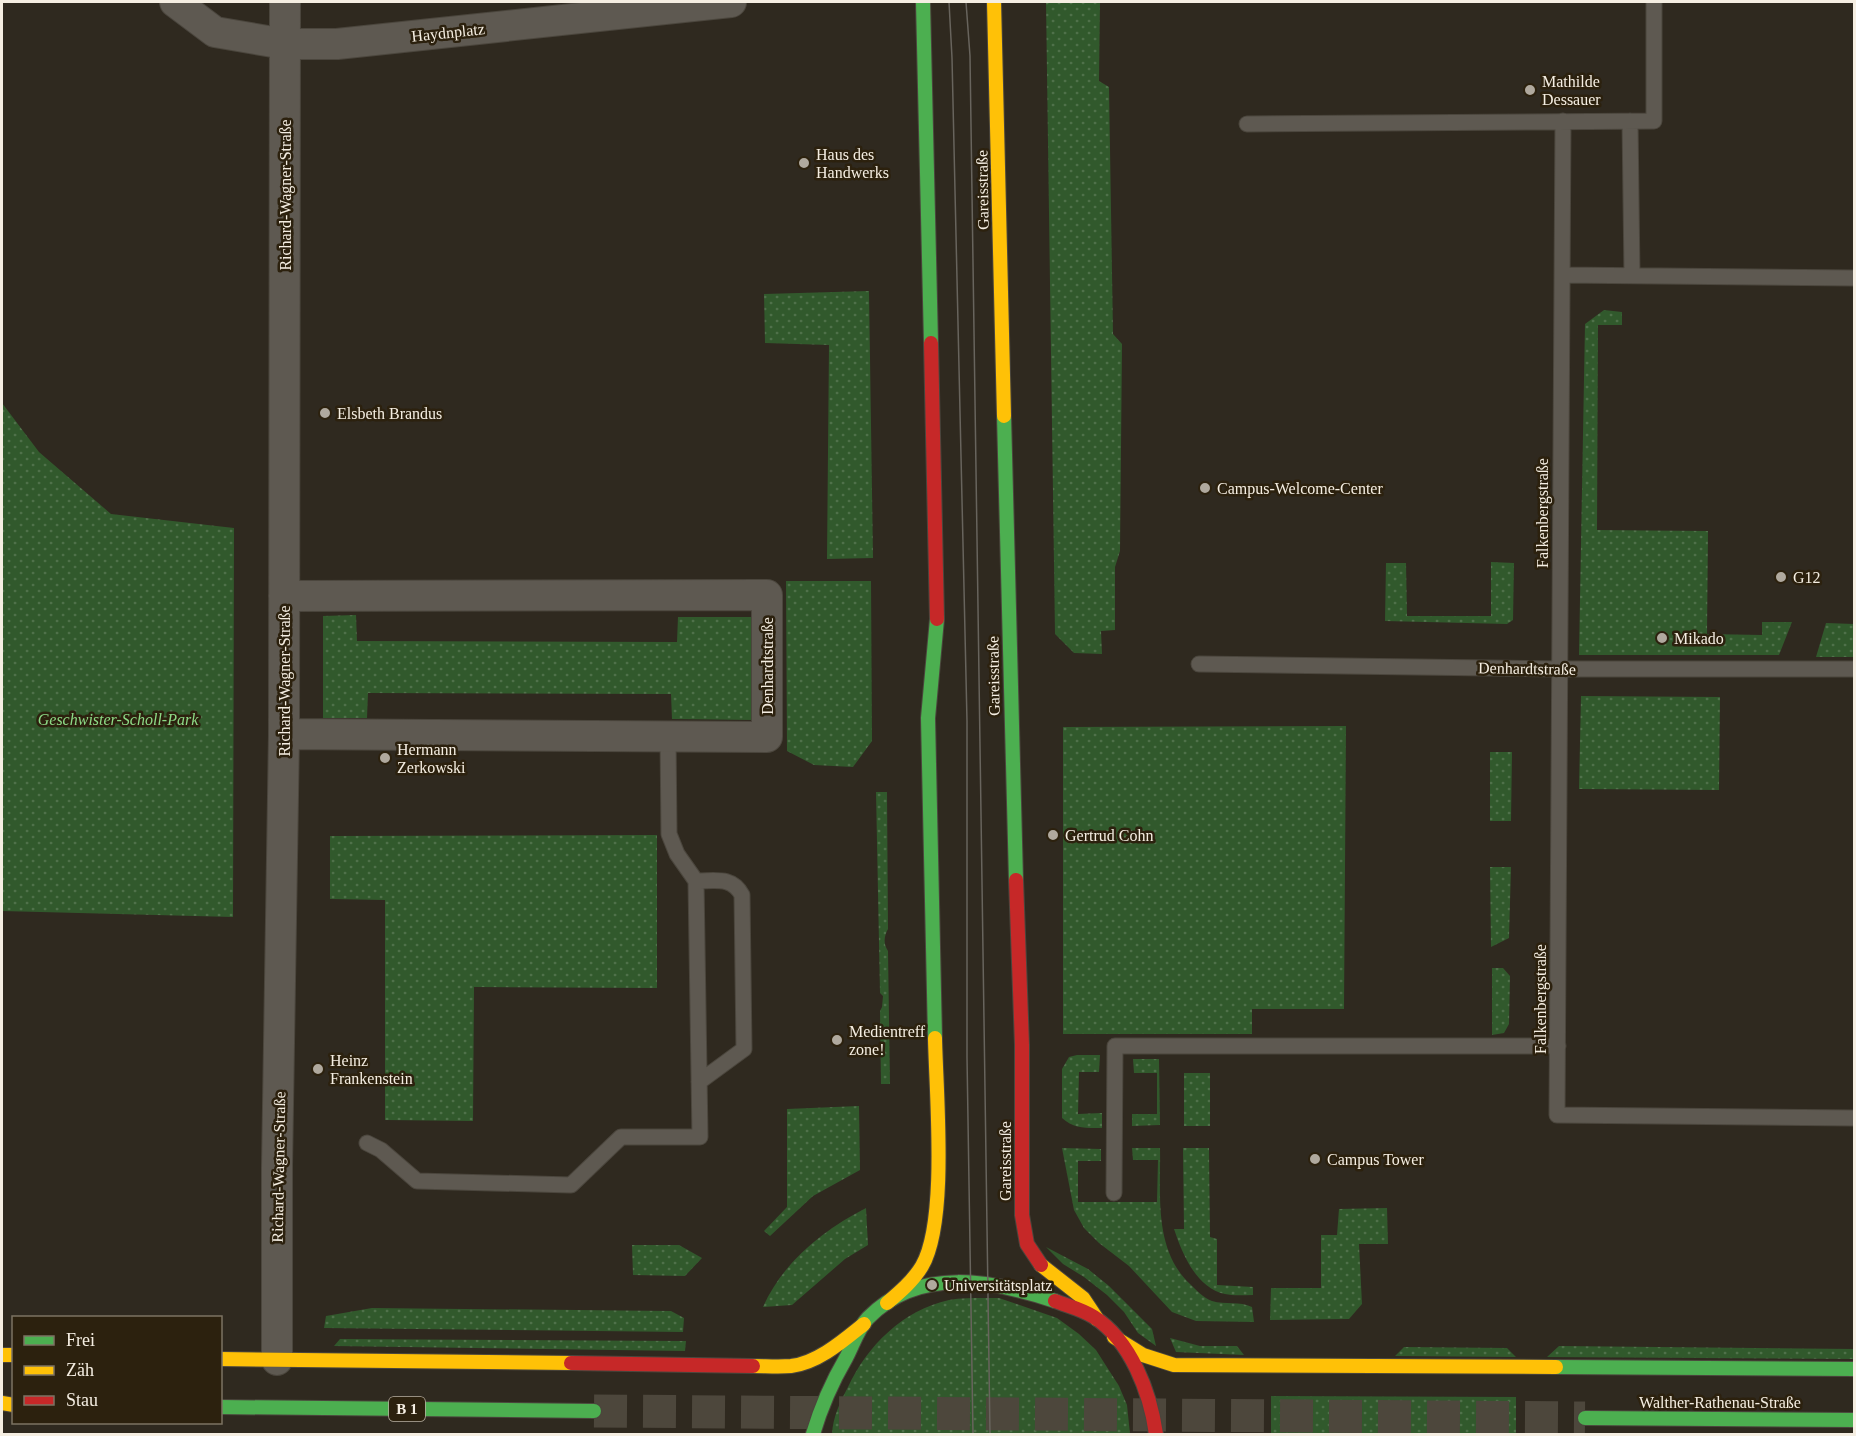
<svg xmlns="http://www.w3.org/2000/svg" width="1856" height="1436" font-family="Georgia,serif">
  <defs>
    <pattern id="grass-dots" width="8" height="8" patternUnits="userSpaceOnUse" patternTransform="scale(1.5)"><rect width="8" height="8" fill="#31592c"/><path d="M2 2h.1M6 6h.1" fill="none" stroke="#4f714a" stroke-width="1.8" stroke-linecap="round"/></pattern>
  </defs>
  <rect width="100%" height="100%" fill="#2f291f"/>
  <path fill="url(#grass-dots)" d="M1046,2h54l-1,79 10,6 4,247 9,10 -2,207 -5,16v63l-14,1 1,23 -28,-1 -19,-19z
    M869,291l4,267 -46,1 2,-214 -64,-2 -1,-49z
    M1604,310l18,2v13h-24l-1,205 111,1 -1,103 55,1v-13h30l-13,33h-200l6,-331z
    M2,403l37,49 72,62 123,14 -1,389 -231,-6z
    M1491,562l23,1 -1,57 -6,4 -122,-3 1,-58h20l1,53h84z
    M786,581h85l1,160 -19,26 -39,-2 -27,-14z
    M356,615l1,26 320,1 1,-25h76v103l-82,-1 -1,-25 -303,-1 -1,25h-44v-102z
    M1826,623l28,1v33h-38z
    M1581,696l139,1 -1,93 -140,-1z
    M1346,726l-2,283h-92v25h-189v-307z
    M1490,752h22l-1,69h-21z
    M876,792h11l1,137c-4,7 -5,15 0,22l2,133h-9l-1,-73 2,-4 1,-11 -3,-3z
    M657,835v153l-183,-1 -1,134 -88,-1v-220l-55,-1v-63z
    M1490,867h21l-2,71 -18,9z
    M1492,968h11l7,8 -1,48 -5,9 -12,2z
    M1077,1055h23l-1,17h-20l-1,42 24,-1v15c-16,0 -28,1 -40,-10v-49l7,-12z
    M1133,1059h26l1,66 -28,1v-12h25v-41h-23z
    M1184,1073h26v53h-26z
    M859,1106l1,64 -47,26 -43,40 -6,-5 23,-24v-98z
    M1062,1148l39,1v12h-23v41h79l1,-42h-25l-1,-12h28c1,46 -7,101 30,136 6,6 14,14 22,17 13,4 28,0 40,6l2,15 -58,-1 -24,-9 -43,-46 -30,-23 -15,-15 -10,-18z
    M1183,1148h26l1,89 7,2v46l36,2v8c-9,0 -20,1 -28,-1 -29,-6 -43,-41 -51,-65h10z
    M866,1208l2,37 -23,14 -53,46 -29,2c20,-45 60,-77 103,-99z
    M1387,1208l1,36h-29l3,60 -13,15 -79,1 1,-32h50v-53h16l2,-26z
    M632,1245h47l23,13 -17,18 -52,-1z
    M1046,1247l42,22 21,17 43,43 4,17 -18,-13 -14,-21 -17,-17 -23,-18 -21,-13z
    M985,1298h14l58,20 22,16 17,16 23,36 8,19 3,29h-298c1,-17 8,-32 16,-47 19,-41 55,-77 101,-87 11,-2 24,-2 36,-2z
    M372,1308l299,3 13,7 -1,14 -359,-4 2,-12z
    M1170,1338l30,8h37l7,9 -68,-3z
    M340,1339l346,2 -1,10 -351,-5z
    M1559,1346l295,3v10l-307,-2z
    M1404,1347l103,1 9,9 -121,-1z
    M1271,1396l245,1v37h-245z"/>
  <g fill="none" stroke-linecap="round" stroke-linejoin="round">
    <path stroke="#4d473c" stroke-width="33" stroke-dasharray="33 16" stroke-linecap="butt" d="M594,1411l991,7"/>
    <defs>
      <path id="lane" d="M1563,121l-6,994 297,3
        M1630,121l2,154
        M1247,124l407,-3v-119
        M1562,275l292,3
        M1199,664l360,5h295
        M696,881c19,0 36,-5 46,14l2,154 -45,33
        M367,1143l14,7 36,31 154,4 50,-48h79l-4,-256 -19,-27 -8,-20 -1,-97
        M1114,1193l1,-147h443"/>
      <path id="street" d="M175,2l40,30 70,12h52l394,-42
        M284,596l483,-1v142l-483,-3
        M277,1360v-193l7,-433 1,-732"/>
      <path id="fast" d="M923,2l8,341
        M1004,416l12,464
        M935,1038l-7,-320 9,-99
        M1556,1367l298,2
        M220,1407l374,4
        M1585,1418l269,2
        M813,1434c8,-27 19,-52 33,-76 7,-13 12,-30 22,-40 51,-53 126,-37 187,-17"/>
      <path id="slow" d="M994,2l10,414
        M1041,1265l42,33 14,21
        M887,1303c13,-11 26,-22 35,-37 26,-45 14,-173 13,-228
        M1114,1337l29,18 31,10 382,2
        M2,1355h12
        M220,1359l351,4
        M753,1366c12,0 26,1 38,0 27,-3 53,-26 73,-42
        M2,1403l12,2"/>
      <path id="jam" d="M931,343l6,276
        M1016,880l6,165v170l5,29 14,21
        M1055,1301c13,5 27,8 39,16 37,24 56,75 62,117
        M571,1363l182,3"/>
    </defs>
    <use href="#lane" stroke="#4b463d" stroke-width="17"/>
    <use href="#street" stroke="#4b463d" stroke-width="32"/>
    <use href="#fast" stroke="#4b463d" stroke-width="16"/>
    <use href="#slow" stroke="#4b463d" stroke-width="16"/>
    <use href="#jam" stroke="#4b463d" stroke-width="16"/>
    <use href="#lane" stroke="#5e5951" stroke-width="15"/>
    <use href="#street" stroke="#5e5951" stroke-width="30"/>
    <use href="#fast" stroke="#4caf50" stroke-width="14"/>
    <use href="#slow" stroke="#ffc107" stroke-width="14"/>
    <use href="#jam" stroke="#c62828" stroke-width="14"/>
    <path stroke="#68645d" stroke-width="1.5" d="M949,2l3,56 15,663v336l6,377
      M966,2l4,54 20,1378"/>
  </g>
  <g fill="#b0a99e" stroke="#2c210e" stroke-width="2">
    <circle cx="1530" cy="90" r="6"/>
    <circle cx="804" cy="163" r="6"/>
    <circle cx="325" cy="413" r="6"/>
    <circle cx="1205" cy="488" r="6"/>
    <circle cx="1781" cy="577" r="6"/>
    <circle cx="1662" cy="638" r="6"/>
    <circle cx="385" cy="758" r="6"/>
    <circle cx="1053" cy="835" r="6"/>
    <circle cx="837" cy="1040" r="6"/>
    <circle cx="318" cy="1069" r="6"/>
    <circle cx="1315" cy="1159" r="6"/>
    <circle cx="932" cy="1285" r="6"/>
  </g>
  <g text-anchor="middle" stroke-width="5" stroke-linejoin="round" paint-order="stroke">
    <rect fill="#2c210e" stroke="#b9b0a2" stroke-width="1.5" x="389" y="1397" width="36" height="24" rx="4.5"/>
    <g font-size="15" font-weight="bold" fill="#f5eee2">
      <text x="407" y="1414">B 1</text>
    </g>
    <g font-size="16" fill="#f5eee2" stroke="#2c210e">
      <text transform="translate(448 32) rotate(-6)" y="6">Haydnplatz</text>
      <text transform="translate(982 190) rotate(-91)" y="6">Gareisstraße</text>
      <text transform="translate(285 195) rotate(-90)" y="6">Richard-Wagner-Straße</text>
      <text transform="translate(1542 513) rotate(-90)" y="6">Falkenbergstraße</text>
      <text transform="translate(767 666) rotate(-90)" y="6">Denhardtstraße</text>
      <text transform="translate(1527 668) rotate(1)" y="6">Denhardtstraße</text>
      <text transform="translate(993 676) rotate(-91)" y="6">Gareisstraße</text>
      <text transform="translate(284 681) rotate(-90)" y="6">Richard-Wagner-Straße</text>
      <text transform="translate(1540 999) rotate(-90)" y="6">Falkenbergstraße</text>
      <text transform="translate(1005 1161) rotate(-90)" y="6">Gareisstraße</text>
      <text transform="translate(278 1167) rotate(-89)" y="6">Richard-Wagner-Straße</text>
      <text x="1720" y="1408">Walther-Rathenau-Straße</text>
    </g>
    <g font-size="16" fill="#f5eee2" stroke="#2c210e" text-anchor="start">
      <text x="1542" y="87">Mathilde<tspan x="1542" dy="18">Dessauer</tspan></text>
      <text x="816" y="160">Haus des<tspan x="816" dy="18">Handwerks</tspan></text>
      <text x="337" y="419">Elsbeth Brandus</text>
      <text x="1217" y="494">Campus-Welcome-Center</text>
      <text x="1793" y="583">G12</text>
      <text x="1674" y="644">Mikado</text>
      <text x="397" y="755">Hermann<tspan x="397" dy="18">Zerkowski</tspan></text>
      <text x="1065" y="841">Gertrud Cohn</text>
      <text x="849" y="1037">Medientreff<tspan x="849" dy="18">zone!</tspan></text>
      <text x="330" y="1066">Heinz<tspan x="330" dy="18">Frankenstein</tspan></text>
      <text x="1327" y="1165">Campus Tower</text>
      <text x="944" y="1291">Universitätsplatz</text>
    </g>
    <g font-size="16" font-style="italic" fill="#8dda86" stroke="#2c210e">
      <text x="118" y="725">Geschwister-Scholl-Park</text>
    </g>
  </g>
  <rect width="1856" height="1436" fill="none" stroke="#f5eee2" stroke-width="6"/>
  <rect x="12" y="1316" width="210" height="108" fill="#2c210e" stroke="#7c7363" stroke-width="1.5"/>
  <rect x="24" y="1336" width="30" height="9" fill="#4caf50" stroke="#7c7363" stroke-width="1.5"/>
  <text x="66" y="1346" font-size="18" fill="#f5eee2">Frei</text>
  <rect x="24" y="1366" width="30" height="9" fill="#ffc107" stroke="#7c7363" stroke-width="1.5"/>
  <text x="66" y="1376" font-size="18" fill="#f5eee2">Zäh</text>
  <rect x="24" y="1396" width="30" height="9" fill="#c62828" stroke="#7c7363" stroke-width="1.5"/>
  <text x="66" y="1406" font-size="18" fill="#f5eee2">Stau</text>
</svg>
